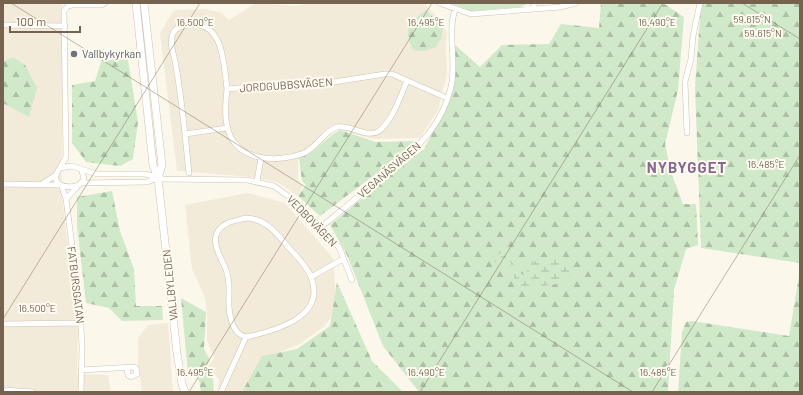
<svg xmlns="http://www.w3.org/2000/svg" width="803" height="395" font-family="Barlow,sans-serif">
  <defs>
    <pattern id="forest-firs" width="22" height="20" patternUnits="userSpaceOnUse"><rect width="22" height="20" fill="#d0e9c9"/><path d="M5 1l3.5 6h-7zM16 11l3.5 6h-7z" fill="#adc0a6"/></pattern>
    <pattern id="wetland-marsh" width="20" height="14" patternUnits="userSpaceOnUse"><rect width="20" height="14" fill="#d0e9c9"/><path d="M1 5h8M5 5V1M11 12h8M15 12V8" fill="none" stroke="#adc0a6"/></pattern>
  </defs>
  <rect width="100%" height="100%" fill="#fbf8eb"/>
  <path fill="#f3ebd9" d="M3,3h59v159l-1,27 17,140 -1,45 31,1 3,17 -108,-1z
    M256,3l40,3 14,-3h113l15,14 9,15 -1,17 1,25 -9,36 -18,28 -47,1 -35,-10 -26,22 -14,9v20l5,6 -5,10 -21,-14 -25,-5 -75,-6 -17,-138 14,-23 32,-1 16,4 7,7z
    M247,193l38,10 48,55 3,37 -1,17 -10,14 -27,19 -34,13 -20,34h-26l1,-13 -12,-11 7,-10 -7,-18v-26l-2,-16 -13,-29 -7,-64z
    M168,323l5,69h-31l-4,-30v-24l10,-13z"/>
  <path fill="#d0e9c9" d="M450,3h79l-9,4 -49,4z"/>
  <path fill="url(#forest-firs)" d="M601,3h62l21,14 -6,73 -13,54 6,28 12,32h13l2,41 -12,4 -12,41 -6,102h-249l-36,-46 -36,-91 -17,-30 55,-46 39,-30 26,-49 5,-19 -1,-37 26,23 22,-22 47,-1 12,-20 38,4z
    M701,3h99v260l-99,-15 -6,-161z
    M426,10l17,18 -2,11 -5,8 -12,4 -11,-1c-10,-22 -5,-26 13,-40z
    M104,53l23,1 11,68 -5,37 -13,7 -34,-4 -14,-19v-58l23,-4z
    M13,57l12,8 12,23 -8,29 -26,-14v-41z
    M340,130l36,12 39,-1 -30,26 -65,49 -22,-20 8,-11 -4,-4 -3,-23c17,-6 26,-20 41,-28z
    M112,191l8,40 14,38 2,37h26l1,14 -41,1 -13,-13 -23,-5 -9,-77v-29z
    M800,270v122h-122l4,-60 4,-10 6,-1 97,15z
    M337,282l35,79 31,31h-161l20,-36 35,-7 33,-23z
    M181,298l25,14 -2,37 6,11 -5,9 8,10 1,13h-13l-2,-12 -11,-7z"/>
  <path fill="url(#wetland-marsh)" d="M501,252l22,23c6,-4 6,-11 12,-14 10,-6 34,-2 37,10l-6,10 -10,3 -31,5 -6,-4 -13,-19 -11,-4 -1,-4z"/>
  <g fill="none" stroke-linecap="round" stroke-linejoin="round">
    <defs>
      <path id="minor" d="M439,3l32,11 89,-7 16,-4
        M532,9l3,-6
        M3,25l62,1
        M407,81c-7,16 -14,39 -28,50 -11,8 -29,-7 -42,-4 -13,4 -20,20 -33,26 -28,11 -71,8 -77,-28 -3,-12 -1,-24 0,-36l89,-8 11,2 58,-9h7l55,24
        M687,133l-2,-51 6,-23 2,-23 7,-33
        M185,134l42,-6
        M60,168l6,-11 -2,-146 4,-5 4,-1h29l4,-2
        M82,171l2,8 -5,6c-13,5 -32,-1 -19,-17l11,-2 26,8h48l18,5 84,1 27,6 21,15 37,38 7,8 13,33
        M189,173c-4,-38 -7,-75 -14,-112 -2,-8 -6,-20 -2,-28 3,-6 9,-7 15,-8 36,-6 36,41 39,64
        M257,181l4,-23
        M82,183l65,-1 11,-4
        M3,184l57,1
        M42,184l15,-10
        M62,187l4,12 14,109 2,38 -1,46
        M66,199l11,-12
        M246,218c21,1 30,15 43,30 8,9 18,18 22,29 16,40 -36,54 -65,60 -9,-2 -13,-10 -15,-18 -5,-15 1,-30 -4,-46 -3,-12 -16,-27 -10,-40 5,-11 18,-12 29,-15z
        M321,227c21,-17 41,-33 61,-50 32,-27 59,-47 69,-90 6,-26 -4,-53 4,-78
        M311,277l32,-18
        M3,324l78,-1
        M81,370l53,-3 2,1 1,6 -6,3 -3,-2 -1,-7
        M3,390l30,2
        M221,392l25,-55"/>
      <path id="secondary" d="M136,3l17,162 5,13 19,175 5,31 3,8
        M144,3l18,162 -4,13"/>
    </defs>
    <use href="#minor" stroke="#cdc2b1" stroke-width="6"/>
    <use href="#secondary" stroke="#d0c3ae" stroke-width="8"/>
    <use href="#minor" stroke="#fff" stroke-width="5"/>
    <use href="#secondary" stroke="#fff" stroke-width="7"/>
  </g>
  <path fill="none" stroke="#75634f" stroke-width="1" stroke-opacity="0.45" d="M11,3l622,389M742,3l58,36M3,319l197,-316M189,392l243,-389M420,392l243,-389M652,392l148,-237"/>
  <circle fill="#6b7280" stroke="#fefbf1" stroke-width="1.5" cx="74" cy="54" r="4"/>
  <g text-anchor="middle" stroke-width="4" stroke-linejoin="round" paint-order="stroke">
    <g font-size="11" fill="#5b616d" stroke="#fefbf1" text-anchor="start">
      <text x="82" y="58">Vallbykyrkan</text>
    </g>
    <g font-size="11" fill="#75634f" stroke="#fefbf1">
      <text transform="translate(286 85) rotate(-4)" y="4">JORDGUBBSVÄGEN</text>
      <text transform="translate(389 170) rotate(-41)" y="4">VEGANÄSVÄGEN</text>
      <text transform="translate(312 221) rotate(46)" y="4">VEDBOVÄGEN</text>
      <text transform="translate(76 285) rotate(83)" y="4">FATBURSGATAN</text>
      <text transform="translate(170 285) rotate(-96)" y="4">VALLBYLEDEN</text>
    </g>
    <g font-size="15" font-weight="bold" letter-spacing="1" fill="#8a6691" stroke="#fefbf1">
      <text x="687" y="173">NYBYGGET</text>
    </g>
  </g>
  <g font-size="10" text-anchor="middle" fill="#75634f" stroke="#fefbf1" stroke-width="4" stroke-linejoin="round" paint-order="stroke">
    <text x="752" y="23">59.615°N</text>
    <text x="195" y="26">16.500°E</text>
    <text x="426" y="26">16.495°E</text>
    <text x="657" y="26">16.490°E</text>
    <text x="763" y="37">59.615°N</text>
    <text x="766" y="168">16.485°E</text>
    <text x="37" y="312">16.500°E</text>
    <text x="195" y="376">16.495°E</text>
    <text x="426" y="376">16.490°E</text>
    <text x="658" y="376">16.485°E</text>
  </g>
  <rect width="803" height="395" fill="none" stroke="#75634f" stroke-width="8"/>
  <path d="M10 26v6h70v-6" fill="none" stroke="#75634f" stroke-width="2"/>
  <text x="16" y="26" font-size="12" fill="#75634f" stroke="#fefbf1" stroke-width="3" paint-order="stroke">100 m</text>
</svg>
